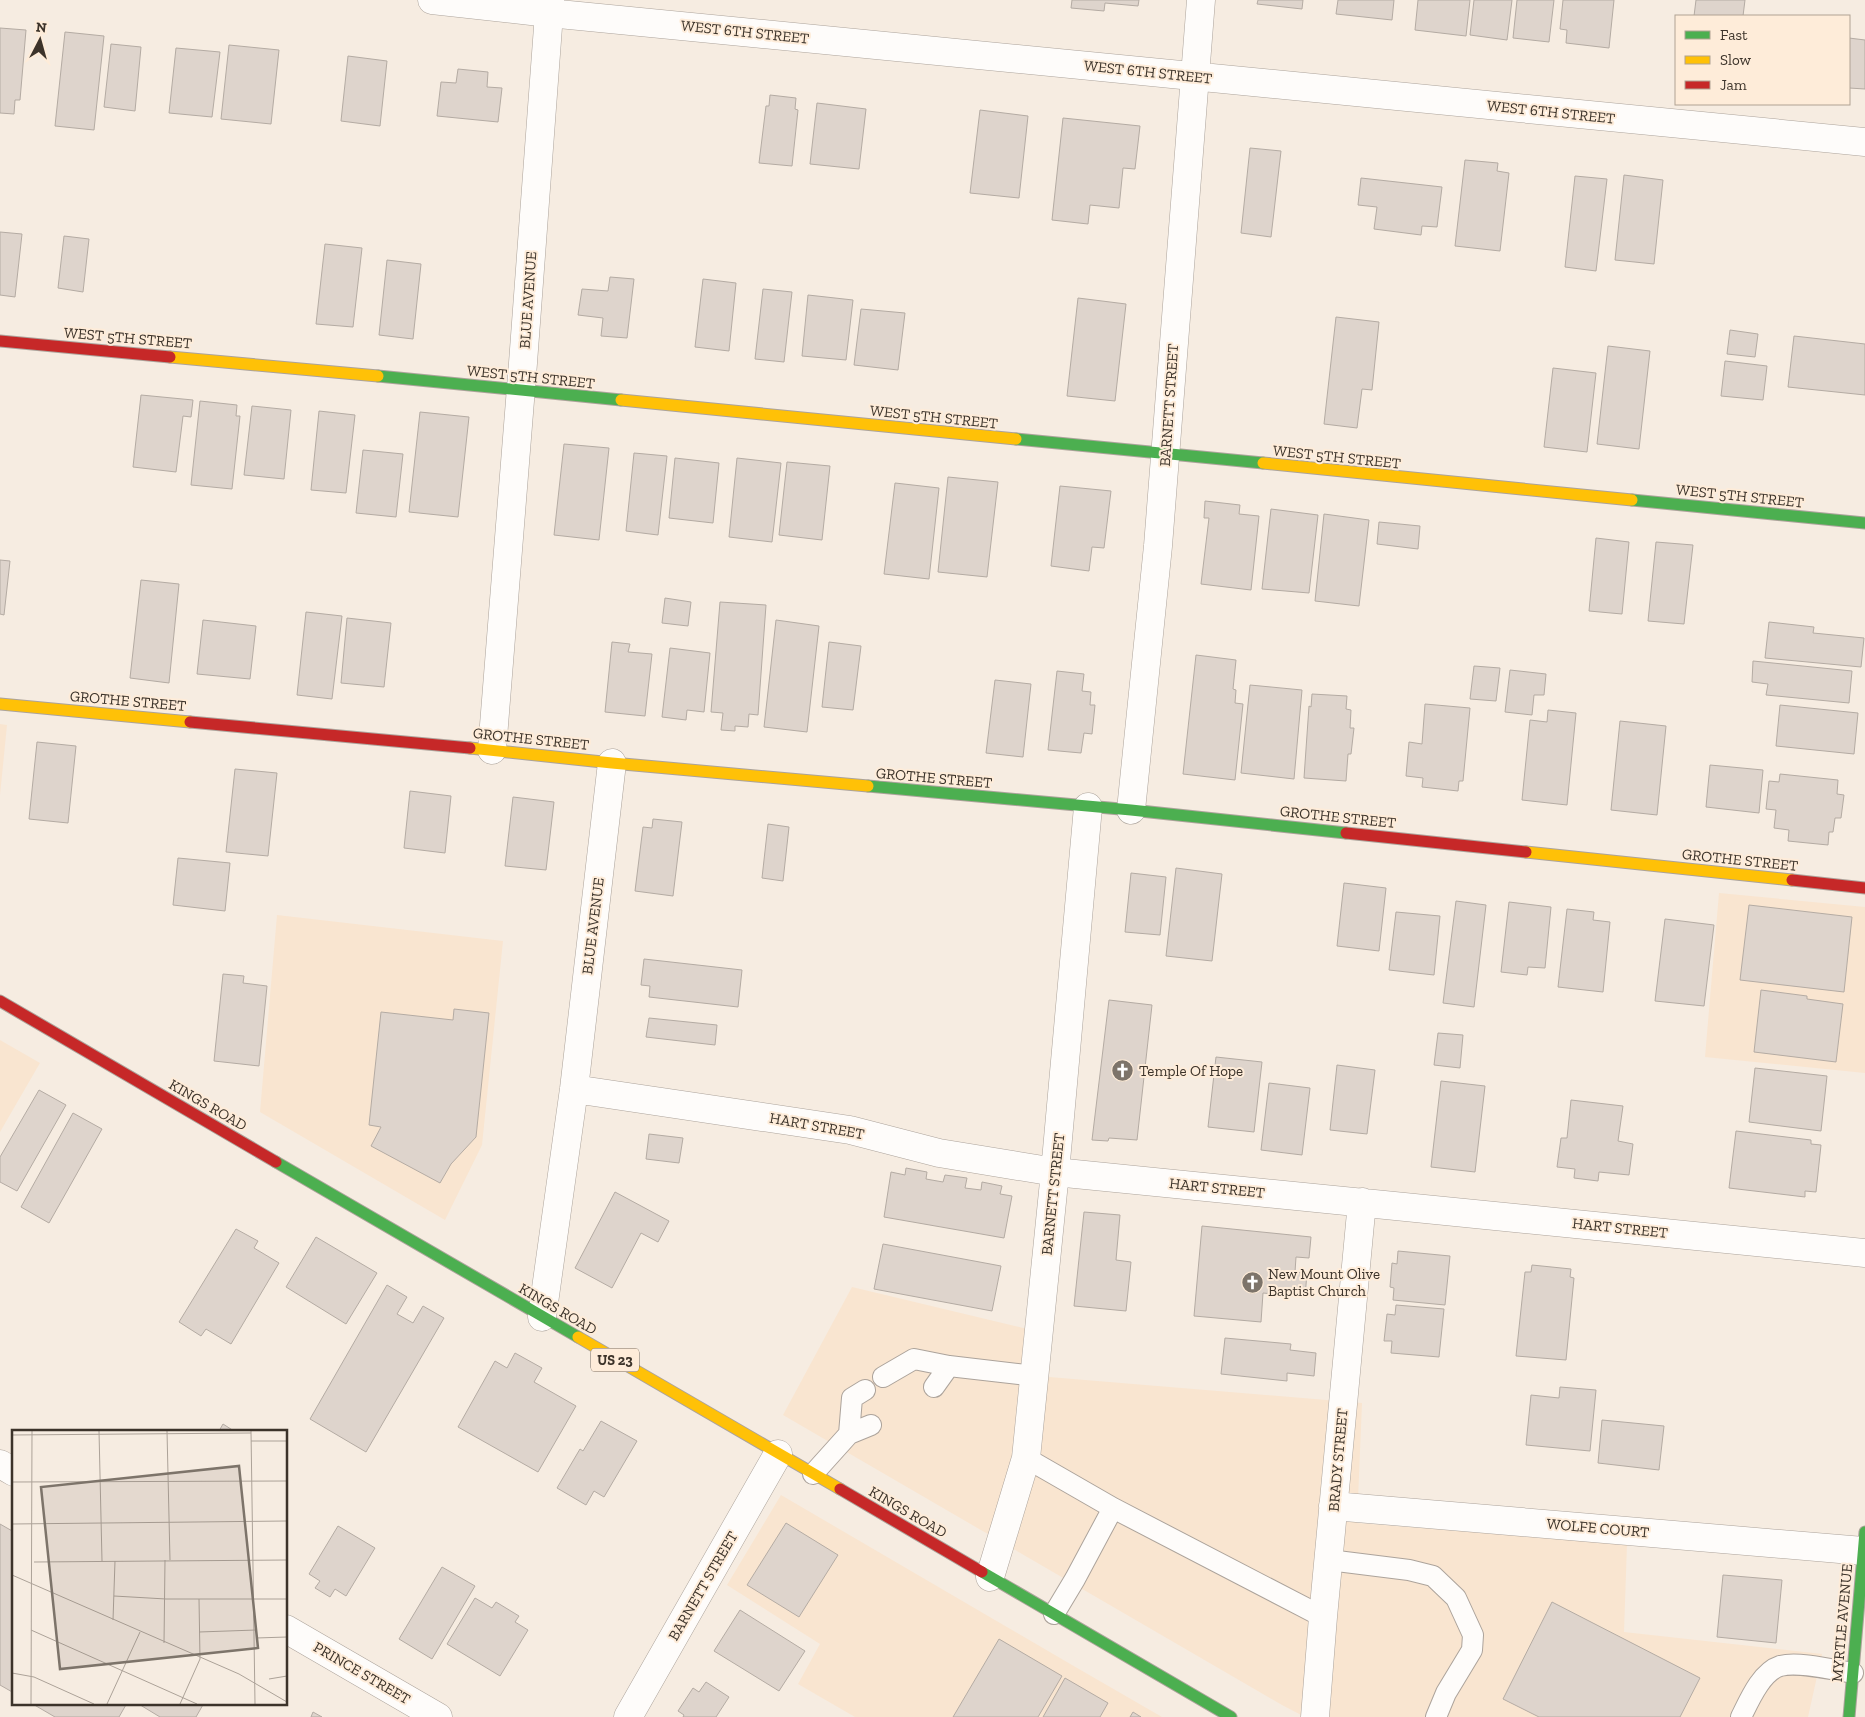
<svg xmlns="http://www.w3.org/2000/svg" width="1865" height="1717" font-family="'Zilla Slab',serif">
  <rect width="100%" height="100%" fill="#f6ece1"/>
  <path fill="#f9e5d0" d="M0,724l7,1 -7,70z
    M1719,893l146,14v166l-160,-16z
    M277,915l226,26 -21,204 -37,75 -185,-108z
    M0,1040l40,23 -40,69z
    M852,1287l200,48 -3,42 313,26 -5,120 270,21 -3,88 198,22 -14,63h-503l-23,-12 -499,-290z
    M781,1495l291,170 90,52h-307l-57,-33 22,-40 -93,-59z"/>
  <path fill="#ded4cc" stroke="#b4aba3" d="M1072,0h67l-1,6 -33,-3 -1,8 -33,-3z
    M1258,0h45l-1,9 -45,-5z
    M1338,0h56l-2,20 -56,-6z
    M1418,0h52l-4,36 -51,-6z
    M1474,0h38l-5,40 -37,-5z
    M1517,0h37l-5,42 -36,-4z
    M1563,0h51l-5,48 -43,-5 1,-13 -7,-1z
    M1696,0h49l-2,16h-49z
    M0,28l26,2 -6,70h-5l-1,14 -14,-1z
    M65,32l39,4 -10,94 -39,-4z
    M1849,38l16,2v49l-16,-1z
    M111,44l30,3 -6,64 -31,-4z
    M229,45l50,5 -8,74 -50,-5z
    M176,48l44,4 -8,65 -43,-4z
    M348,56l39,5 -7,65 -39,-5z
    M458,69l30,3 -1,15 15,1 -4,34 -61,-6 4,-34 15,1z
    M770,95l26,3 -1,11 3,1 -6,56 -33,-3 7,-57h3z
    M817,103l49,6 -7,60 -49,-5z
    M980,110l48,6 -9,82 -49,-5z
    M1063,118l77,8 -5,43 -12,-1 -4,40 -29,-3 -2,19 -36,-4z
    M1250,148l31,3 -10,86 -30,-4z
    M1465,160l33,3 -1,8 12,2 -9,78 -45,-5z
    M1624,175l39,5 -9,84 -39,-4z
    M1575,176l32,3 -11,92 -31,-4z
    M1361,178l81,9 -5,40 -15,-1 -1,9 -47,-6 3,-22 -19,-2z
    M0,232l22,2 -7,63 -15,-2z
    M64,236l25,3 -6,53 -25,-4z
    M325,244l37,4 -9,79 -37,-3z
    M387,260l34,4 -8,75 -34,-4z
    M610,277l24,2 -7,59 -26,-2 2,-18 -25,-3 4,-26 26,2z
    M703,279l33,4 -7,68 -34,-4z
    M763,289l29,3 -8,70 -29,-3z
    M808,295l45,5 -7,60 -44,-4z
    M1078,298l48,6 -11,97 -48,-5z
    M861,309l44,4 -7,57 -44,-5z
    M1336,317l43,5 -7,68 -10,-1 -5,39 -33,-4z
    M1730,330l28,4 -3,23 -28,-3z
    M1794,336l71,8v51l-77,-8z
    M1608,346l42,5 -11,98 -42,-5z
    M1725,361l42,5 -4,34 -42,-4z
    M1553,368l43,5 -9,79 -43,-5z
    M141,395l52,5 -2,17 -8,-1 -7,56 -43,-5z
    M200,401l37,4 -1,11h4l-8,73 -41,-4z
    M252,406l39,4 -7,69 -40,-4z
    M319,411l36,4 -9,78 -35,-3z
    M420,412l49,5 -11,100 -49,-5z
    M564,444l45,4 -10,92 -45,-5z
    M363,450l40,4 -7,63 -40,-4z
    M634,453l33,3 -9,79 -32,-4z
    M675,458l44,5 -6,60 -44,-5z
    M737,458l44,5 -9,79 -43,-5z
    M787,462l43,4 -8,74 -43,-5z
    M948,477l50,5 -11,95 -49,-5z
    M895,483l44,5 -10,91 -45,-5z
    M1060,486l51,5 -7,57 -12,-1 -3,24 -38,-5z
    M1205,501l35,4 -1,9 20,2 -8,74 -50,-6 8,-66h-5z
    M1271,509l47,6 -9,78 -47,-4z
    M1324,514l45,6 -10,86 -44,-5z
    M1379,522l41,4 -2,23 -41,-5z
    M1596,538l33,4 -7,72 -33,-3z
    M1656,542l37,3 -9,79 -36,-3z
    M0,560l10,1 -6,54 -4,-1z
    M141,580l38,4 -10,99 -39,-5z
    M665,598l26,4 -3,24 -26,-3z
    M720,602l46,3 -8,110 -9,-1 -1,13 -13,-1v5l-14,-1 2,-17 -12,-1z
    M306,612l36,4 -10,83 -35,-4z
    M347,618l44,5 -7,64 -43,-4z
    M203,620l53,6 -6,53 -53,-5z
    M776,620l43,6 -12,106 -43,-5z
    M1769,622l45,5 -1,6 51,5 -3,29 -96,-9z
    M612,642l18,2 -2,8 24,2 -7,62 -40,-4z
    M829,642l32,4 -8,64 -31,-3z
    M670,648l40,5 -6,59 -17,-2 -1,10 -24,-3z
    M1196,655l40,5 -3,29 3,1 -1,13 8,1 -8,76 -52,-6z
    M1753,661l99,10 -3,32 -83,-8 2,-11 -16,-2z
    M1474,666l26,2 -4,33 -26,-2z
    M1510,670l36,4 -2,21h-10l-2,20 -27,-3z
    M1057,671l27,3 -2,17 9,1 -1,13h5l-3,29 -8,-1 -3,20 -33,-3z
    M995,680l36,4 -8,73 -37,-4z
    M1250,685l52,5 -8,89 -53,-6z
    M1312,694l35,2 -1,13 5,1 -1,18h4l-3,26h-3l-2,27 -42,-3 5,-72 2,1z
    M1425,704l45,4 -7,73h-4l-1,10 -36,-4 1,-9 -17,-2 3,-34 13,2z
    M1780,705l78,8 -4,41 -78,-8z
    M1548,710l28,3 -9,92 -45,-5 8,-80 17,2z
    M1620,721l46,5 -9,89 -46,-5z
    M37,742l39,4 -8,77 -39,-4z
    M1710,765l53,5 -4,43 -53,-6z
    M235,769l42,4 -9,83 -42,-4z
    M1780,774l58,6 -1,14 7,1 -3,23h-6l-2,14h-4l-1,13 -40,-4 1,-11 -15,-2 2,-18 -10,-1 3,-28 10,1z
    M410,791l41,5 -6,57 -41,-5z
    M513,797l41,5 -8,68 -41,-4z
    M653,819l29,3 -9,74 -38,-5 8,-64 9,1z
    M768,824l21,3 -6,54 -21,-3z
    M178,858l52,5 -5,48 -52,-6z
    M1176,868l46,6 -10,87 -46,-5z
    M1131,873l35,4 -6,58 -35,-3z
    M1344,883l42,5 -7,63 -42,-5z
    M1456,901l30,4 -12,102 -31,-4z
    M1509,902l42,5 -6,61 -17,-1 -1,8 -26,-3z
    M1749,905l103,12 -8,75 -104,-12z
    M1567,909l27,3 -1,8 17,2 -7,70 -45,-5z
    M1396,912l44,4 -6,59 -45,-5z
    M1665,919l49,6 -10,81 -49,-5z
    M644,959l98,11 -4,37 -89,-10 1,-11 -9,-1z
    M223,974l21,2 -1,7 24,3 -8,80 -45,-5z
    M1761,990l46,6v3l36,5 -7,58 -82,-10z
    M1109,1000l43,5 -15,135 -28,-2 -1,3 -16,-1z
    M454,1009l35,4 -13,124 -25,27 -11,19 -69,-37 10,-19 -12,-2 12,-113 72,8z
    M649,1018l68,7 -2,20 -69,-8z
    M1438,1033l25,2 -3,33 -26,-3z
    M1216,1057l46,5 -8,70 -46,-5z
    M1337,1065l38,5 -8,64 -37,-4z
    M1755,1068l72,8 -6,55 -72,-9z
    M1441,1081l44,5 -10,86 -44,-5z
    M1269,1083l41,5 -8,67 -41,-5z
    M39,1090l27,15 -49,86 -17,-9v-25z
    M1571,1100l52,6 -5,35 15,3 -4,31 -30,-3 -1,9 -24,-3 1,-9 -18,-2 4,-29h6z
    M73,1113l29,16 -53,94 -28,-16z
    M1736,1131l75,9v4l10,1 -5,47 -11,-1v6l-76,-9z
    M649,1134l34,4 -4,25 -33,-4z
    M906,1168l21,4 -1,7 17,3 2,-7 22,3 -2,10 16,2 1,-8 20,4 -2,8 12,2 -8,42 -120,-21 7,-45 14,3z
    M615,1192l54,29 -11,21 -17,-9 -29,55 -37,-20z
    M1084,1212l36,3 -4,45 15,2 -5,49 -52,-5z
    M1202,1226l109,11 -2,21 -13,-1 -1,15 12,1 -2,24 -42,-4 -2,29 -67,-6z
    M236,1229l22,12 -4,7 25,15 -48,81 -25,-15 -5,7 -22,-14z
    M316,1237l61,36 -31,51 -60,-37z
    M883,1244l118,22 -9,45 -118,-22z
    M1398,1251l52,5 -5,49 -52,-5 1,-12 -4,-1 2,-24 5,1z
    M1532,1265l39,4 -1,8 4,1 -8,82 -50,-4 9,-84h6z
    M387,1285l20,12 -10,17 16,9 10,-17 21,12 -78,134 -56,-33z
    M1396,1305l48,4 -5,48 -48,-4 1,-12h-8l3,-27 8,1z
    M1225,1338l66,6 -1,6 26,3 -2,23 -27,-3v8l-66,-7z
    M515,1353l27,15 -8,14 42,24 -38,66 -80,-45 37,-66 12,7z
    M1560,1387l36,3 -6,61 -64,-6 5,-50 28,3z
    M1602,1420l62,6 -5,44 -61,-7z
    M601,1421l36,20 -33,56 -10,-6 -8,14 -29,-17 23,-39 3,2z
    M223,1424l11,7h-15z
    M786,1523l52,32 -39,62 -52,-32z
    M0,1524l14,8v161l-14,-8z
    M338,1526l37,22 -29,48 -11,-7 -5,8 -15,-9 5,-7 -11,-7z
    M442,1567l33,19 -43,73 -33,-20z
    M1723,1575l59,5 -6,63 -59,-6z
    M475,1598l17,10 4,-6 23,14 -4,6 13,8 -28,46 -53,-32z
    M1552,1602l148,76 -20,39h-141l-36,-18z
    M740,1610l65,41 -26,40 -65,-40z
    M999,1639l63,37 -24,41h-85z
    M1065,1678l43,25 -8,14h-57z
    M706,1682l23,15 -13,20h-33l1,-2 -6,-4 15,-23 6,4z
    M31,1703h96l-8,14h-64z
    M137,1703h67l-8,14h-36z
    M313,1712l9,5h-11z
    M1133,1712l8,5h-11z"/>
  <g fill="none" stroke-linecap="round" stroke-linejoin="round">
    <defs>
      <path id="lane" d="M883,1377l31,-18 35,7 86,10
        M934,1387l15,-21
        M849,1434l3,-36 13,-8
        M1026,1458l87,50 210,109
        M813,1474l36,-40 22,-9
        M1329,1560l80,10 24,6 23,22 17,37 -1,15 -26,43 -10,24
        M1054,1614l21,-35 38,-71
        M1741,1717c8,-16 20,-45 39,-51 18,-5 54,4 73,7"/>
      <path id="street" d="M432,0l117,13 1316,129
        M492,750l31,-387 27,-363
        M1131,810l27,-264 43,-546
        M574,1089l276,41 89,23 116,19 810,81
        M542,1317l32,-228 38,-326
        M0,1464l14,8
        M1333,1506l530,45
        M990,1577l36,-119 29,-286 33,-365
        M286,1629l152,88
        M628,1717l150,-263
        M1315,1717l8,-100 39,-415"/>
      <path id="fast" d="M378,376l243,24
        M1016,439l247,24
        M1632,500l233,23
        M868,786l263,24 215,23
        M276,1162l302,175
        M982,1572l249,145
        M1849,1717l16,-185"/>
      <path id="slow" d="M170,357l208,19
        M621,400l395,39
        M1263,463l369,37
        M0,704l190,18
        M470,748l142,15 256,23
        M1526,852l266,28
        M578,1337l262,152"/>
      <path id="jam" d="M0,341l170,16
        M190,722l280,26
        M1346,833l180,19
        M1792,880l73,8
        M0,1001l276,161
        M840,1489l142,83"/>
    </defs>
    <use href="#lane" stroke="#aca39b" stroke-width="22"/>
    <use href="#street" stroke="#aca39b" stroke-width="29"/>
    <use href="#fast" stroke="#aca39b" stroke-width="13"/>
    <use href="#slow" stroke="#aca39b" stroke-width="13"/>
    <use href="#jam" stroke="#aca39b" stroke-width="13"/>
    <use href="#lane" stroke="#fefcfa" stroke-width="20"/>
    <use href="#street" stroke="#fefcfa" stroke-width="28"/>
    <use href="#fast" stroke="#4caf50" stroke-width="11"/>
    <use href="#slow" stroke="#ffc107" stroke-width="11"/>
    <use href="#jam" stroke="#c62828" stroke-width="11"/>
  </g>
  <defs>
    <symbol id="church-disc" viewBox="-11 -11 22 22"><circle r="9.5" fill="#7d746a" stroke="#feecd9"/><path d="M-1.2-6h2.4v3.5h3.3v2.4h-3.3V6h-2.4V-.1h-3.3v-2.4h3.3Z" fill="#fff"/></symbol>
  </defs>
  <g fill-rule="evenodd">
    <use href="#church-disc" x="1110" y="1058" width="25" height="25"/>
    <use href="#church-disc" x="1240" y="1270" width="25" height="25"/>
  </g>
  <g text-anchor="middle" stroke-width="4" stroke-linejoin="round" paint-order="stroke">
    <rect fill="#feecd9" stroke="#766a5e" stroke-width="1" x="591" y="1348.5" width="48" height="23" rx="4"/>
    <g font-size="14" font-weight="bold" fill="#3c332a">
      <text x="615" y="1365">US 23</text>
    </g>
    <g font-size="15" fill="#3c332a" stroke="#feecd9">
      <text transform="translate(745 32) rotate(6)" y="5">WEST 6TH STREET</text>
      <text transform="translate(1148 72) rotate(6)" y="5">WEST 6TH STREET</text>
      <text transform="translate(1551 112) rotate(6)" y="5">WEST 6TH STREET</text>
      <text transform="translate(528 300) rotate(-86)" y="5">BLUE AVENUE</text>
      <text transform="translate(128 338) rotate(5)" y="5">WEST 5TH STREET</text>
      <text transform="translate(531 377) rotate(6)" y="5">WEST 5TH STREET</text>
      <text transform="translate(1169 405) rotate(-86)" y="5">BARNETT STREET</text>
      <text transform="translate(934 417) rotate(6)" y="5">WEST 5TH STREET</text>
      <text transform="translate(1337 457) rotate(6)" y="5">WEST 5TH STREET</text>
      <text transform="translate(1740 496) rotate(6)" y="5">WEST 5TH STREET</text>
      <text transform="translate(128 701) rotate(5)" y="5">GROTHE STREET</text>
      <text transform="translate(531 739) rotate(6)" y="5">GROTHE STREET</text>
      <text transform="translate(934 778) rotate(5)" y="5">GROTHE STREET</text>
      <text transform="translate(1338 817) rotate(6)" y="5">GROTHE STREET</text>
      <text transform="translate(1740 860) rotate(6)" y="5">GROTHE STREET</text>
      <text transform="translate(593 926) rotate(-83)" y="5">BLUE AVENUE</text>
      <text transform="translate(208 1105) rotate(30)" y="5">KINGS ROAD</text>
      <text transform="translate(817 1126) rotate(10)" y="5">HART STREET</text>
      <text transform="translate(1217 1188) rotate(6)" y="5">HART STREET</text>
      <text transform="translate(1053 1194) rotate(-84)" y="5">BARNETT STREET</text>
      <text transform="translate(1620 1228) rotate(6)" y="5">HART STREET</text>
      <text transform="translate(558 1309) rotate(30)" y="5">KINGS ROAD</text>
      <text transform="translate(1338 1460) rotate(-85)" y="5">BRADY STREET</text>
      <text transform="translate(908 1512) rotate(30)" y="5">KINGS ROAD</text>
      <text transform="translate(1598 1528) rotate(5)" y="5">WOLFE COURT</text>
      <text transform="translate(703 1586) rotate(-60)" y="5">BARNETT STREET</text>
      <text transform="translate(1842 1623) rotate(-85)" y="5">MYRTLE AVENUE</text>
      <text transform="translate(362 1673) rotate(30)" y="5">PRINCE STREET</text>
    </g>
    <g font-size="15" fill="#3c332a" stroke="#feecd9" text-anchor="start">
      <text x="1139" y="1076">Temple Of Hope</text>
      <text x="1268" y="1279">New Mount Olive<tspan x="1268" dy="17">Baptist Church</tspan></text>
    </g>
  </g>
  <g transform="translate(12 1430)">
    <rect width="275" height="275" fill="#f6ece1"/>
    <path fill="none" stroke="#aca298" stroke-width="1" d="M87,1l3,130M155,1l3,129M239,1l4,273M0,5l239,-2M239,11h36M0,52l275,-1M0,94l275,-3M22,132l253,-2M0,145l227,99 48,28M102,166l52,3h121M101,190l2,-59M19,200l166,74M187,202l57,-2M244,208l31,-1M152,213l1,-83M0,243l22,4 60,27M257,249l18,-3M19,274l1,-273M95,274l33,-72M168,274l20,-45 -1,-60"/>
    <path fill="#7d746a" fill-opacity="0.15" stroke="#7d746a" stroke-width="2.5" d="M227,36l19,182 -198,21 -19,-182z"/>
    <rect width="275" height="275" fill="none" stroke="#3c332a" stroke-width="2.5"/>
  </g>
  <rect x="1675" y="15" width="175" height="90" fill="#feecd9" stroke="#b0a293"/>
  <rect x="1685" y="31" width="25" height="8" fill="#4caf50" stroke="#b0a293"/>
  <text x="1720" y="40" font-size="15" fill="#3c332a">Fast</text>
  <rect x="1685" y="56" width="25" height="8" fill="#ffc107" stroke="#b0a293"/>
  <text x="1720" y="65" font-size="15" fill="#3c332a">Slow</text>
  <rect x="1685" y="81" width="25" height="8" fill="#c62828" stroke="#b0a293"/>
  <text x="1720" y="90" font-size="15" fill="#3c332a">Jam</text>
  <g transform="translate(40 40) rotate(6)" stroke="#feecd9" stroke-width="4" paint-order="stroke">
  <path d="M0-4L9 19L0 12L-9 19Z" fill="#3c332a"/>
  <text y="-8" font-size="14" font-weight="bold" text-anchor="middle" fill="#3c332a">N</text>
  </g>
</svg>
